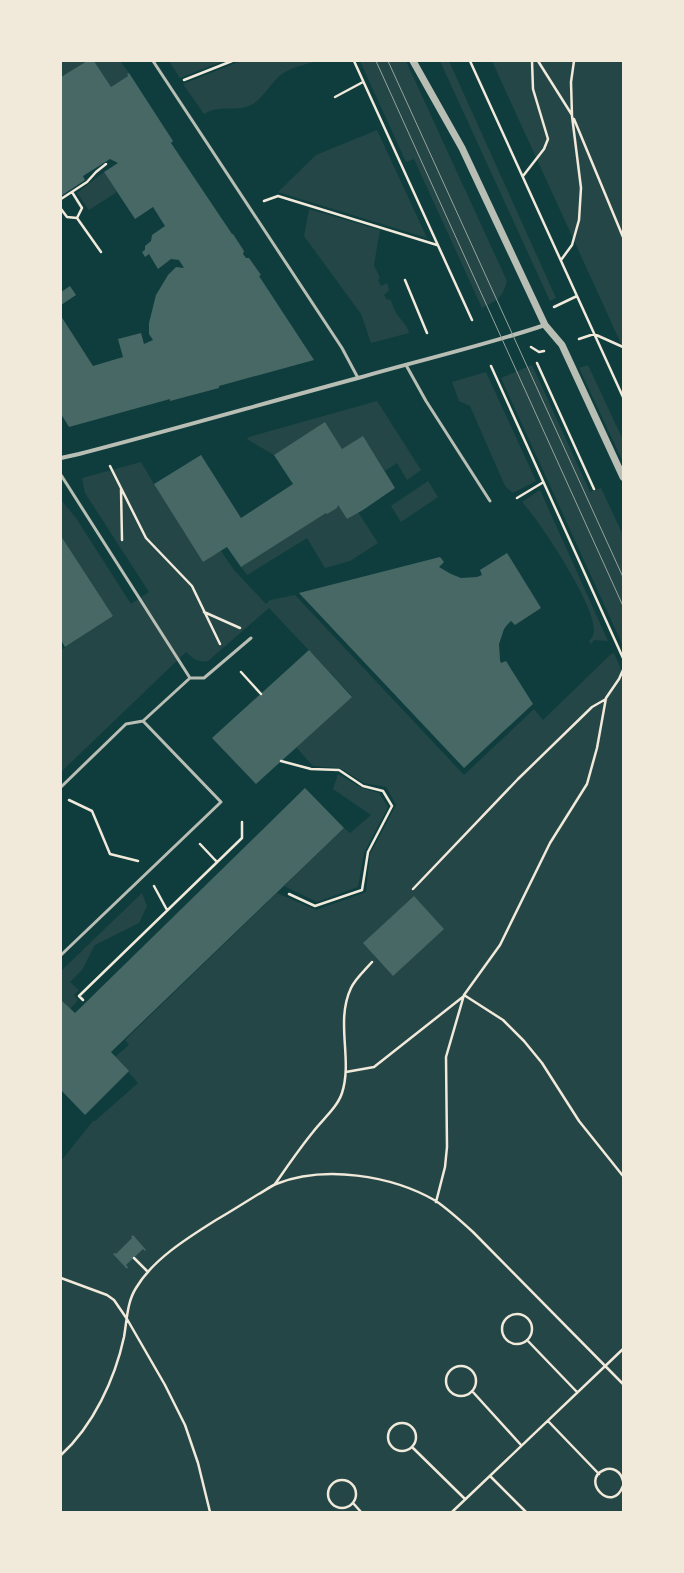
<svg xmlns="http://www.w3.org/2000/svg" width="684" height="1573" font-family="'PT Sans Narrow',sans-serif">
  <rect width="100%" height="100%" fill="#0f3d3e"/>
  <path fill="#244646" d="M61,61h26l-26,16z
    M94,61h26l9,12 -2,1 1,2 -17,11z
    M169,61h54l-43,17z
    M241,61h76c-10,3 -23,6 -32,11 -14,8 -21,28 -36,34 -16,6 -28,-2 -45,8l-21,-30z
    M360,61h46l101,220c-5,18 -10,19 -25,27l-68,-149 -8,3z
    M440,61h9l107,237 -6,3z
    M492,61h131v287z
    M377,130l50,108 -149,-46 38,-37z
    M104,172l13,20 -28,18 -12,-17z
    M309,209l71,21 -6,35 6,13 -2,2 3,6 6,-3 2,7 -5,5 3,5 3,-1 6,14 11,14 2,6 -38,10 -10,-29 -57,-78z
    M532,365l58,127 11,-4 22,47v111l-122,-268z
    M588,365l35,75v22l-44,-94z
    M486,372l50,109 -23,12 -8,-7 -35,-80 -11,-5 -7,-19z
    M377,401l44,69 -14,10 -10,-17 -12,8 -22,-34 -21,12 -17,-26 -51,32 -27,-16 2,-2z
    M141,462l13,22 67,67 13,19 32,34 4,-4 25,-5 169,180 70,-66 9,11 67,-65 4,-2 9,21v838h-562v-351l32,-40h2l43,-38 -23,-26 14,-12 -4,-5 152,-147 39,17 50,-18 4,-38 26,-49 -10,-18 -22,-4 -24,-15 -27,-2 -17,-19 56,-51 -83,-88 -61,53c-9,2 -16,-3 -22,-9l-125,120v-122l52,-34 -52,-80v-36l15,18 55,86 18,-12 -64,-99 -3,-15z
    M428,481l10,16 -37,25 -10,-16z
    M540,490l68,151 -14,-1 -3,4 -2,-3c3,-3 5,-6 5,-11 1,-25 -54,-109 -72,-128z
    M338,505l9,14 11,-7 20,31 -28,18 -25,7 -18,-30 -60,37 -6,-8z
    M338,774l24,14 17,5 9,14 -24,46 -6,34 -41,15 -33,-16 60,-58 6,5 21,-18 -38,-26z
    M142,893l5,13 -8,17 -44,22 -13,25 -12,12 9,8 -5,5 4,5 -8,9 -9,-9v-29z"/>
  <path fill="#486865" d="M87,61h7l17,26 17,-11 -1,-2 2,-1 44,68 -2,2 61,91h1l11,17 -1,3 3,4h3l12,17 -2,1 55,84 -95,26v2l-49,13v-2l-101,28 -8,-13v-98l32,50 30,-9 -5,-18 23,-6 3,11 9,-4 -4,-6v-11l7,-28 12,-20 8,-8 8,1 -5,-8 -8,-1 -13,10 -9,-15 -4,3 -3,-5 3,-2v-4l6,-5 1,-6 13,-9 -12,-19 -18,12 -31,-47 14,-9 -8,-4 -27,17 2,4 -24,16v-119z
    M70,286l6,9 -15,10v-13z
    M325,422l17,27 21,-13 32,52 -32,22 -16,9 -9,-14 -1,3 -10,6 -1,-1 -85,54 -14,-20 -24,15 -49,-78 47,-29 40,63 52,-34 -19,-29z
    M61,536l52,80 -48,31 -4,-7z
    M507,553l34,55 -26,17 -4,-4 -4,4 -3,4 -5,15 1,16 1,3 5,-2 27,43 -69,64 -165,-175 141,-36 4,5 -5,5 12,7 10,4 16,-1 5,-2 -2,-5z
    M309,650l43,47 -96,87 -44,-46z
    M305,788l39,40 -233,224 18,19 -44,44 -24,-25v-90l14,13z
    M414,896l30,33 -51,47 -30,-33z
    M133,1235l13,15 -1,1 -2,-2 -17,16 2,2 -1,2 -14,-15 2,-1 1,1 16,-16 -1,-1z"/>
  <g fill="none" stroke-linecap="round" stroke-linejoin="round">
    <path stroke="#f1e9da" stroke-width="2.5" d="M354,61l118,259
      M470,61l153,336
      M538,61l34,54
      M184,80l48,-19
      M335,97l28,-15
      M574,119l49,118
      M523,176l21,-27 4,-10 -15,-50 -1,-28
      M61,199l26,-17 9,-10 10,-8
      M264,201l14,-5 159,49
      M61,209l6,8 10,1 5,-10 -10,-16
      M77,218l24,34
      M561,260l11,-15 7,-25 2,-32 -9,-72 -1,-34 3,-21
      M405,280l22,53
      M554,307l23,-11
      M579,339l15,-5 29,13
      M531,347l8,5 5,-1
      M537,363l57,126
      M491,366l132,292
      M110,466l36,72 46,48 28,58
      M121,489l1,51
      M517,498l25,-15
      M204,612l36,16
      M623,670l-4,9 -13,19 -9,50 -10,36 -37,59 -50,102 -36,50 39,25 21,21 18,22 37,58 44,55
      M241,672l20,22
      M281,761l30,8 28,1 24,16 20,5 9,15 -24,46 -6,38 -47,16 -26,-12
      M69,800l23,11 18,43 28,7
      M200,844l17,18
      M154,886l13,24
      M413,889l105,-110 74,-72 14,-8
      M83,1000l-4,-4 163,-158v-16
      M346,1072l28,-5 90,-71
      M275,1184c12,-17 24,-35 38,-52 9,-12 24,-24 29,-39 11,-34 -7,-71 9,-105 4,-9 14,-18 21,-26
      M436,1202l9,-35 2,-20 -1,-90 18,-62
      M134,1258l14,14
      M61,1278l46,17 7,5 13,19 38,66 20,40 13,38 12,49
      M502 1329a15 15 0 1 1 30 0a15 15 0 1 1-30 0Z
      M527,1340l50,52
      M446 1381a15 15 0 1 1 30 0a15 15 0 1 1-30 0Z
      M472,1391l49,54
      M548,1421l51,53
      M388 1437a14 14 0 1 1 28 0a14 14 0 1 1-28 0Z
      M412,1447l53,52
      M61,1455c32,-29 54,-76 63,-118 3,-17 3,-35 12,-49 17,-29 53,-51 80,-68 14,-8 28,-17 41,-25 6,-3 12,-8 19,-11 48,-19 115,-9 160,17 13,9 25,20 37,31l150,152
      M490,1476l36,36
      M328 1494a14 14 0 1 1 28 0a14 14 0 1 1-28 0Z
      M623,1481c-2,-9 -10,-15 -19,-11 -24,10 8,45 19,16
      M353,1503l8,9
      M452,1512l171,-163"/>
    <path stroke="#b8beb3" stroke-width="3" d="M153,61l189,287 16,30
      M406,365l20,36 64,100
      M61,475l129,203
      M61,787l65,-63 17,-3 47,-43h14l47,-40
      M61,955l160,-153 -78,-81"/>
    <path stroke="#b8beb3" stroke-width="4" d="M61,458l18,-4c93,-24 186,-51 279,-76 62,-18 125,-32 187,-53"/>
    <path stroke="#b8beb3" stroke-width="7" d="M413,61l49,87 83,177 17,20 61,132"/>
    <path stroke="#97a49c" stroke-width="1" d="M376,61l247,545
      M388,61l235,516"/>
  </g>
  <rect width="684" height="1573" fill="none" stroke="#f1e9da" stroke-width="124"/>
</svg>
